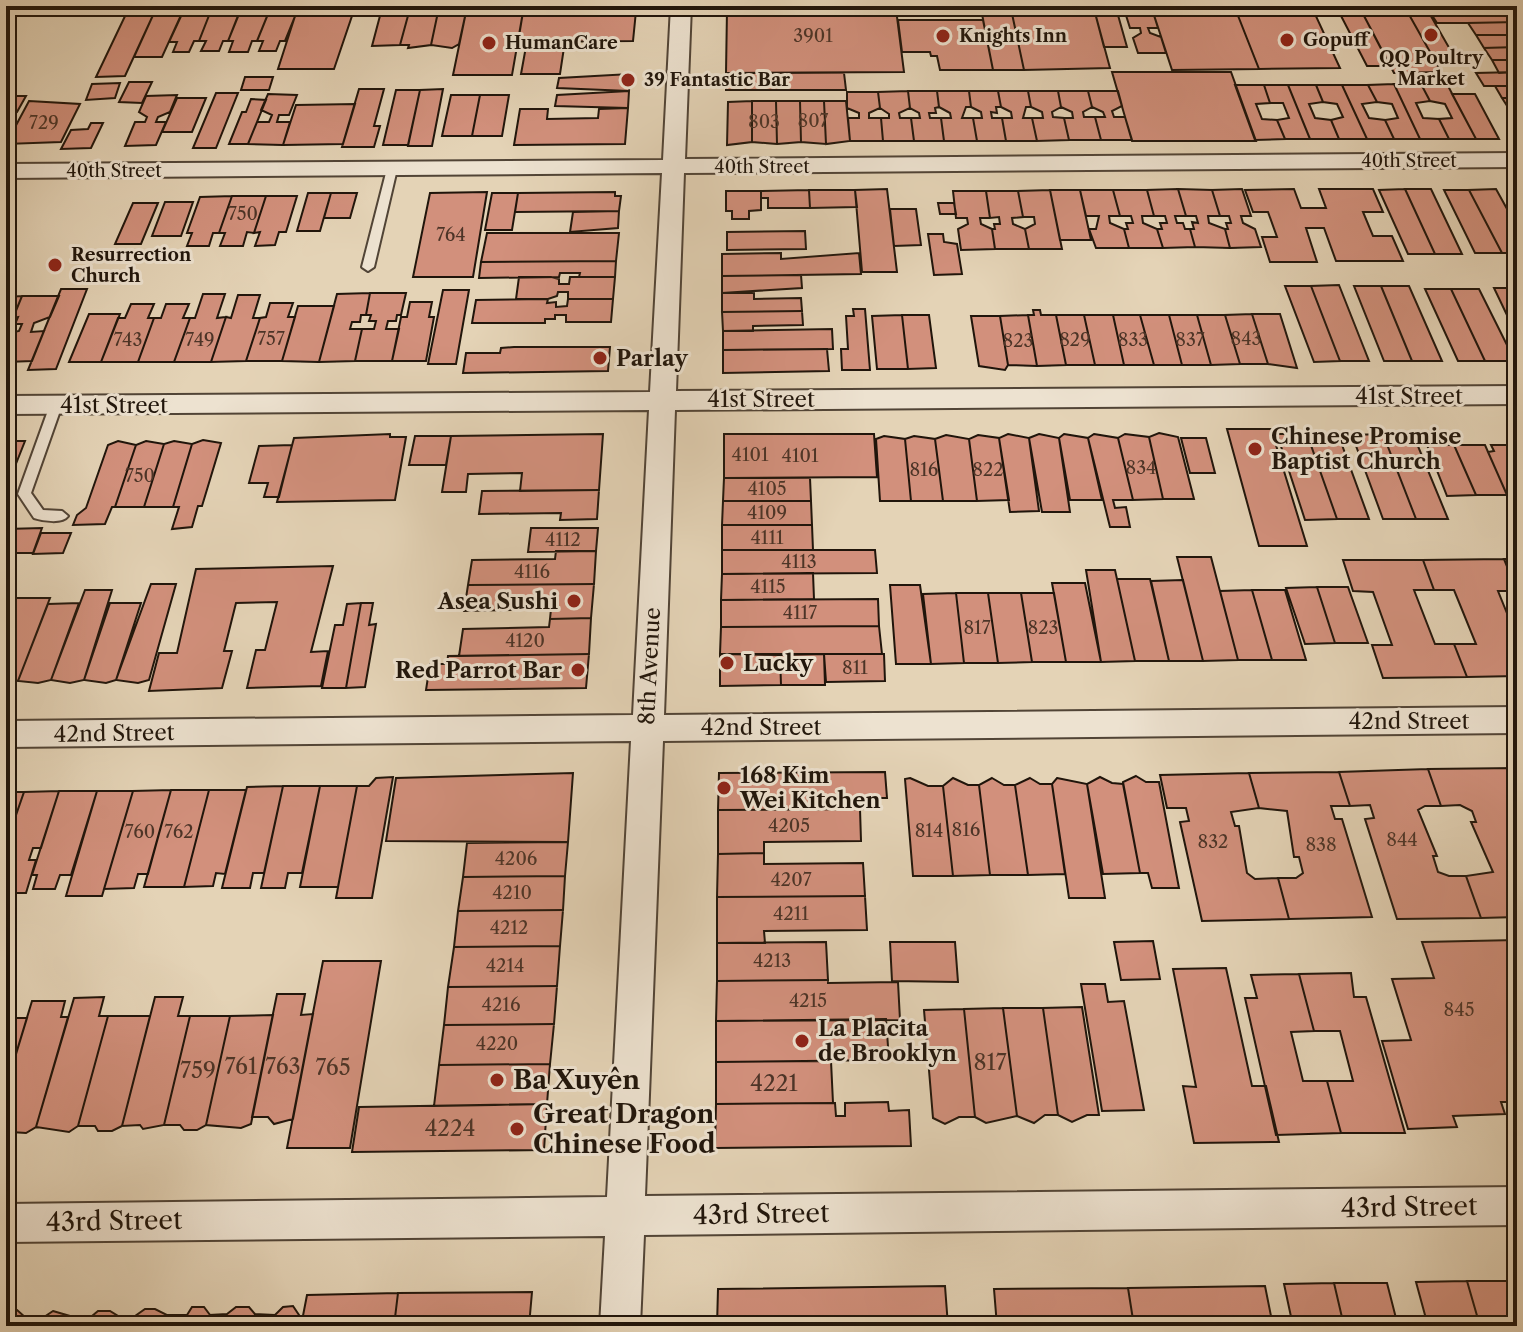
<svg xmlns="http://www.w3.org/2000/svg" width="1523" height="1332" font-family="'Libre Caslon Text',serif">
  <rect width="100%" height="100%" fill="#e4d3b6"/>
  <filter id="stains"><feTurbulence type="fractalNoise" baseFrequency=".0025" numOctaves="4"/><feColorMatrix values="0 0 0 0 .2 0 0 0 0 .09 0 0 0 0 .02 0 0 0 .5 -.17"/></filter>
  <radialGradient id="worn" r=".72"><stop offset=".6" stop-color="#630" stop-opacity="0"/><stop offset="1" stop-color="#630" stop-opacity=".3"/></radialGradient>
  <path fill="#d2907c" stroke="#20150b" stroke-width="2" d="M1315,7l-1,5 26,56 -81,1 -24,-61z
    M1116,8l11,39h-23l-10,-38z
    M1235,8l24,61 -87,1 -20,-61z
    M896,9l8,63 -178,1 1,-63z
    M981,9h30l13,61h-31z
    M1011,9h83l16,59 -86,2z
    M1124,9h28l6,19h-10l2,5 11,4 5,16h-28l-5,-15 8,-5 -1,-5h-10z
    M636,11l-3,30 -115,1 5,-30z
    M1407,11l27,48 7,13 -47,1 -32,-61z
    M1407,11h21l27,47 -21,1z
    M1517,11v11l-49,1h-31l-7,-11z
    M381,12h28l-9,33 -28,1z
    M409,12h29l-7,33 -23,3 1,-3h-9z
    M438,12h28l-7,32 -7,4 -21,-3z
    M466,12h57l-11,63h-59z
    M1339,12h23l28,54h-23z
    M154,13l-29,63 -29,1 30,-63z
    M154,13h28l-20,44h-28z
    M210,13l-11,28h-5l-5,11h-16l4,-10h-8l13,-28z
    M210,13h29l-11,28h-5l-4,10h-18l5,-10h-7z
    M296,13h57l-19,56h-56z
    M239,14h29l-11,27h-5l-4,11h-19l4,-11h-5z
    M268,14h28l-11,27h-5l-4,10h-17l4,-10h-6z
    M898,20h85l10,50h-53l-3,-14h-6l-1,-4h-28z
    M1517,22v13h-41l-8,-12z
    M1476,35h41v12l-33,1z
    M527,41h38l-5,33h-39z
    M1517,47v13h-25l-8,-12z
    M1492,60h25v12l-18,1z
    M1112,72h119l25,69h-124z
    M1517,72v14h-33l-8,-13z
    M726,73h118l2,17h-120z
    M630,74l-1,17 -72,-3 2,-10z
    M245,77h28l-4,13h-28z
    M129,82h23l-10,21 -23,-1z
    M120,83l-5,15 -29,2 6,-16z
    M1394,84l26,55h-26l-9,-19 13,-2 -6,-14 -15,-2 -9,-17z
    M1394,84h27l9,17 -14,2 7,15 16,1 10,20h-29z
    M1421,84h26l29,55h-27l-10,-20 13,-1 -7,-14 -15,-3z
    M1235,85h29l6,18 -14,1 6,15 15,1 8,19 -30,1z
    M1264,85h24l22,54h-25l-8,-19 12,-2 -6,-15h-13z
    M1288,85h28l7,17 -14,2 6,14 16,2 8,19h-29z
    M1316,85h26l25,54h-28l-8,-19 12,-3 -6,-13 -14,-2z
    M1342,85h26l9,17 -15,2 7,14 16,2 9,19h-27z
    M1495,86h22v12h-15z
    M359,89h25l-10,37h6l-6,21h-32z
    M443,89l-11,57h-24l12,-56z
    M396,90h24l-12,55h-25z
    M629,91l-1,17 -73,-2 2,-11z
    M908,91l2,17 -11,5 1,5h11l3,23h-31l-2,-23h8v-4l-9,-6 -2,-16z
    M908,91h29l2,16 -4,1 1,5h-7l1,5h11l3,23h-30l-3,-23h9l-1,-5 -9,-5z
    M937,91h32l2,16h-5l-4,11h11l4,23h-33l-3,-23h10l-1,-5 -11,-6z
    M969,91h29l3,16h-5l1,6 -6,-1 1,6h10l4,23h-29l-4,-23h9l-1,-6 -10,-5z
    M998,91h30l3,16h-5l-3,11h9l5,23h-31l-4,-23h10l-1,-6 -10,-5z
    M1028,91h30l3,16 -9,5 1,5 11,1 5,22 -32,1 -5,-23h11l-1,-6 -11,-5z
    M1058,91h30l4,16 -9,5 1,5h11l6,23h-32l-5,-22h9l-1,-6 -11,-5z
    M1088,91h30l4,15 -10,5 2,6h11l7,23h-31l-6,-23h10l-2,-5 -11,-5z
    M847,92h31l2,16 -11,5v5h12l2,23h-33l-2,-23h11v-5l-12,-5z
    M216,93h22l-22,55h-23z
    M268,94l29,1 -8,20h-10l-2,7h13l-7,23 -35,-1 9,-22h12l3,-7 -11,-5z
    M1452,94h23l24,45h-23z
    M177,95l-7,17 -12,5 -2,5h10l-10,23 -31,1 10,-24h10l2,-5 -8,-5 7,-16z
    M451,95h29l-8,41h-30z
    M480,95h29l-7,41h-30z
    M6,96h20l-9,16 -7,5h-4z
    M177,98h29l-14,34h-30z
    M1502,98h15v14h-6z
    M251,99l15,1 -18,44h-19l13,-32h4z
    M29,101l51,3 -19,38 -55,2z
    M752,101v41l-25,3 1,-43z
    M752,101h24l1,43 -25,-2z
    M776,101h24l1,41 -24,2z
    M800,101h24l2,43 -25,-2z
    M824,101h22l4,40 -24,3z
    M355,104l-12,40 -60,1 13,-40z
    M628,108l-3,36 -111,1 6,-36h28l-1,10 51,-1 1,-9z
    M91,123h12l-12,25 -30,1 10,-19 17,-1z
    M887,189l10,83h-35l-7,-82z
    M1178,189l8,27h-11l2,7h6l2,6h5l5,18 -32,1 -6,-19h5l-2,-6h7l-2,-7h-11l-7,-26z
    M1178,189l34,1 8,26h-12l1,7 16,6 5,19 -35,-1 -5,-18h4l-2,-7 6,1 -2,-7h-10z
    M1242,189l9,27h-10l2,7 12,6 6,18 -31,1 -5,-19h3l-2,-6h5l-2,-7h-9l-8,-26z
    M1294,189l7,19h25l-7,-19h54l10,23h-20l10,24h19l11,25h-67l-12,-33h-18l11,34h-47l-8,-25h15l-9,-25h-15l-8,-22z
    M1405,189l30,65h-27l-29,-64z
    M1405,189h26l31,65h-27z
    M1496,189l21,38v26h-15l-33,-63z
    M809,190l1,18h-42v-10h-7v-7z
    M809,190h46l2,17 -47,1z
    M1050,190l12,59h-33l-4,-20 10,-5 -1,-7h-11l-5,-26z
    M1050,190h30l11,50h-31z
    M1080,190h33l7,26h-11l1,7 14,6 5,19h-33l-7,-19h7l3,-13h-13z
    M1113,190h34l7,26h-12l1,7 14,6 6,19h-34l-5,-19h4l-2,-6h7l-2,-7h-11z
    M1444,190h25l33,63h-27z
    M726,191h35v19l-12,1v8h-17v-8h-6z
    M953,191h33l4,27h-10l1,6 11,5 3,20 -34,1 -3,-21 10,-5 -1,-6h-11z
    M986,191h32l5,26 -11,1 1,6 12,5 4,20h-34l-3,-20h3l-1,-5h6l-1,-7 -9,1z
    M487,192l-14,85h-60l17,-84z
    M615,192v4h6l-2,15 -104,1 3,-19z
    M308,193h23l-11,38h-23z
    M331,193h26l-7,25h-26z
    M492,193h26l-6,37h-27z
    M232,196l-13,37h-6l-4,13h-22l5,-13h-5l13,-36z
    M232,196h34l-12,37 -7,-1 -4,14h-23l5,-13h-6z
    M266,196h31l-11,36h-7l-4,13 -20,1 5,-14 -6,1z
    M165,202h28l-12,34h-29z
    M133,203h25l-17,41h-26z
    M938,203h16l2,11h-16z
    M890,209h26l5,36 -27,1z
    M619,211l-1,17 -48,4 3,-20z
    M805,231l1,18 -79,1v-18z
    M487,233h132l-3,28 -135,1z
    M928,234h15l1,8 13,2 5,30 -28,1z
    M781,253v6l78,-6 2,21 -139,2v-22z
    M616,261l-1,16h-36l1,-4h-20l-1,4 -80,1 2,-16z
    M801,275l1,13 -80,5v-17z
    M519,277h32l8,2v5h10l1,-7h45l-2,22h-45v-7h-10l-1,4 -9,3h-32z
    M1339,285l30,76h-29l-29,-75z
    M1285,286h26l29,75 -26,1z
    M1354,286h27l31,75h-28z
    M1381,286h28l33,75h-30z
    M1494,288h23v48z
    M61,289h26l-31,80 -28,1z
    M1425,289h26l34,72h-27z
    M1451,289h28l36,72h-30z
    M443,290h26l-13,74h-28z
    M370,293l-4,22h-5l-1,7h-8l-2,7h12l-7,32 -36,1 18,-68z
    M370,293h36l-5,22h-4l-1,6h-8l-2,8h13l-7,32h-37l7,-32h12l2,-8h-7l2,-6h-5z
    M722,293h32v6l47,-1 1,13 -80,1z
    M203,294h22l-8,24 9,-1 -15,45h-37l16,-44h5z
    M238,295h22l-7,23h7l-14,43 -35,1 15,-45 5,1z
    M22,296l-9,22h-5l-2,4v-25z
    M22,296h37l-9,21 -16,6 -3,9 13,-1 -12,30 -26,1v-28l13,-3 3,-7h-7l3,-7 -5,1z
    M548,299l-1,4 9,-1v5l11,-1 1,-7h45l-2,23h-45v-7h-11v4h-10v4h-73l4,-23z
    M410,302h22l-3,15h5l-8,44h-34l9,-44h6z
    M270,303h23l-5,14h7l-13,44h-36l14,-43 6,-1z
    M131,304h23l-6,14h6l-16,44h-37l17,-44h7z
    M166,304h23l-6,14h7l-16,44h-36l16,-44h7z
    M298,306h36l-15,56 -37,-1z
    M853,309h12l5,61h-28l-1,-21h7l-2,-33h8z
    M1033,310h7l1,5h15l10,50 -29,1 -9,-51h6z
    M802,311l1,14 -50,1v5h-30l-1,-19z
    M89,314h31l-19,48h-32z
    M1252,314l16,50h-28l-15,-49z
    M1252,314h28l17,54 -29,-4z
    M902,315l6,54h-31l-5,-53z
    M902,315h27l7,53 -28,1z
    M1028,315l9,51 -29,-1 -8,-49z
    M1056,315h28l11,50h-29z
    M1084,315h29l11,50h-29z
    M1113,315h27l14,50h-30z
    M1140,315h29l13,50h-28z
    M1169,315h28l14,50h-29z
    M1197,315h28l15,49 -29,1z
    M971,316h29l8,49 -3,5 -26,-4z
    M832,329l1,20 -110,1v-19z
    M514,347h96l-2,24 -145,2 3,-20h34l1,-5z
    M827,349l2,22 -106,2v-23z
    M1227,429h44l36,117h-48z
    M1159,433l19,4 16,62h-31l-14,-62z
    M390,434v3h16l-11,63 -118,2 17,-64z
    M603,434l-4,56 -79,1 2,-18 -54,1 -2,18h-24l9,-56z
    M724,434h150l3,43 -153,1z
    M1008,434l21,4 10,73 -29,1 -11,-74z
    M1039,434l20,4 11,74h-28l-13,-74z
    M1064,434l24,4 14,62h-32l-11,-62z
    M1094,434l24,4 15,62h-20l2,8 11,-1 4,20h-20l-22,-89z
    M1125,434l24,3 14,62 -30,1 -15,-62z
    M1277,434h30l30,85 -32,1z
    M1307,434h31l31,85h-32z
    M1383,434l33,85h-33l-31,-84z
    M1383,434h30l35,85h-32z
    M946,435l23,4 8,62h-34l-8,-62z
    M978,435l21,3 10,62 -32,1 -8,-62z
    M415,436h36l-5,29h-37z
    M884,436l21,3 6,62h-31l-4,-62z
    M914,436l21,3 8,62h-32l-6,-62z
    M1181,438h25l9,35h-25z
    M203,440l18,3 -19,63h-4l-6,21 -20,2 7,-22h-6l19,-63z
    M6,441h19l-19,48z
    M118,441l18,4 -21,62h-3l-7,17 -32,1 4,-10 9,-7 22,-63z
    M146,441l18,3 -20,63h-29l21,-62z
    M174,441l18,3 -19,63h-29l20,-63z
    M292,445l-13,52h-15l4,-14h-19l10,-37z
    M1427,445h27l22,50 -29,1z
    M1454,445h31l22,50h-31z
    M1491,445h24l2,50h-10l-19,-43 6,-1z
    M724,478h86l1,23h-88z
    M599,490l-2,29 -37,1 1,-7 -82,1 3,-23z
    M723,501h88l1,24h-90z
    M722,525h90l1,25h-91z
    M42,528l-9,25h-27v-24z
    M531,528h67l-2,23 -68,1z
    M41,533h30l-8,20 -30,1z
    M722,550h153l2,23 -155,1z
    M556,551h40l-2,33 -126,1 4,-25 83,-1z
    M1177,557h34l27,103 -35,1z
    M1504,559l13,32h-19l19,47v38l-50,1 -13,-33h22l-22,-54h-20l-11,-30z
    M1504,559h13v31z
    M1343,560h80l11,30h-20l21,54h19l13,33 -84,1 -11,-33h20l-19,-53 -20,-1z
    M333,566l-22,86 17,-1 -7,35 -74,2 9,-38h9l12,-48 -41,1 -12,48h8l-10,37 -73,3 10,-38h18l19,-84z
    M1086,570h29l20,91 -34,1z
    M813,573l1,26 -93,1 1,-26z
    M1117,579h33l19,82h-34z
    M1183,580l20,81h-34l-18,-80z
    M1052,583h33l16,79h-35z
    M151,584h25l-27,96 -11,3 -22,-3z
    M594,584l-3,34 -41,1 1,-10 -87,2 4,-26z
    M890,585h30l11,79h-35z
    M1317,587l18,56 -30,1 -19,-56z
    M1317,587h31l20,56h-33z
    M85,590h27l-28,90 -14,3 -19,-3z
    M1252,590l20,70h-34l-18,-69z
    M1252,590h33l21,70h-34z
    M956,593l8,70 -33,1 -8,-70z
    M956,593h32l10,70h-34z
    M988,593h33l11,69 -34,1z
    M1021,593h33l12,69h-34z
    M15,598h35l-32,83 -12,-1 3,-52 -3,-5z
    M878,599l1,27 -158,1v-27z
    M79,603l-28,77 -13,3 -20,-2 30,-77z
    M110,603h31l-25,77 -10,3 -22,-3z
    M361,603l-15,85h-24l13,-63h8l4,-21z
    M361,603h12l-4,22 7,-1 -11,63 -19,1z
    M591,618l-2,36 -130,2 4,-27 86,-2 1,-8z
    M879,626l3,28h-162l1,-27z
    M589,654l-3,34 -160,2 4,-26h17l1,-8z
    M720,654l60,1 1,30 -61,1z
    M824,654l1,31h-44l-1,-30z
    M824,654h60l1,27 -59,1z
    M1517,768v149l-36,1 -15,-42 27,-4 -22,-50h5l-4,-11 -12,-6 -19,1 -13,-37z
    M1428,769l13,37h-16l-7,4 19,46h-4l5,16 11,4h17l15,42 -84,1 -32,-100 9,-1 -4,-13 -20,1 -11,-34z
    M885,772l2,26h-18v11l-151,1 1,-37z
    M1339,772l11,34h-19l4,13h7l30,98 -83,2 -11,-41h18l7,-5 -4,-16h-5l-7,-46 -28,-3 -10,-35z
    M573,773l-5,69 -182,-1 10,-63z
    M1249,773l10,35 -28,4 4,14h4l8,47 8,6 23,-1 11,41 -87,2 -22,-99 9,-1 -3,-13h-19l-7,-33z
    M1136,776l10,6h13l20,106h-27l-4,-15h-8l-17,-91z
    M393,777l-21,121h-36l21,-112h12l7,-8z
    M1100,777l12,6 11,1 17,89 -37,1 -16,-90z
    M910,778l18,8h15l10,90h-40l-8,-97z
    M953,778l15,7h11l11,90 -37,1 -10,-90z
    M992,778l12,7h11l13,90h-38l-11,-90z
    M1030,778l10,6h12l13,90 -37,1 -13,-90z
    M1057,778l30,6 18,114h-36l-17,-114z
    M283,786l-19,87h-11l-3,15h-28l25,-101z
    M283,786h37l-18,87h-14l-3,15h-24z
    M320,786h37l-19,101h-38z
    M171,790l-23,84h-10l-4,14 -30,1 29,-98z
    M171,790h38l-25,97h-40z
    M209,790h37l-21,84 -9,-1 -3,13 -29,1z
    M59,791l-18,57h-8l-4,12h7l-10,33h-20v-49l18,-52z
    M59,791h38l-26,84h-11l-5,14h-22l4,-14h-5z
    M97,791h36l-31,105h-36z
    M6,792h18l-18,52z
    M860,809l1,32 -97,1v11l-46,1v-44z
    M568,842l-3,34 -102,1 4,-34z
    M764,853v11l99,-1 2,33 -148,1 1,-43z
    M565,876l-2,34 -105,1 5,-34z
    M865,896l2,34 -103,1 1,12h-48v-46z
    M563,910l-3,36 -106,1 4,-36z
    M1517,940v162h-16l4,12 -52,2 4,11 -49,2 -26,-88 29,-1 -19,-61 42,-1 -12,-36z
    M1153,941l7,38 -39,1 -7,-38z
    M826,942l2,38 -111,1v-38z
    M890,942h65l3,40 -66,-1z
    M560,946l-3,40 -109,1 6,-40z
    M323,961h58l-31,187h-63z
    M1226,968l26,118h14l13,56 -85,1 -11,-57 13,1 -23,-118z
    M1351,973l3,24h12l39,136h-64l-14,-52h26l-13,-50h-26l-15,-57z
    M1299,974l15,57 -23,1 12,49h24l14,52 -65,2 -31,-137h12l-6,-23z
    M828,980v3l70,-1 2,38 -184,1 1,-40z
    M1081,984h24l3,18 16,-1 20,109 -42,1z
    M557,986l-3,38 -110,1 4,-38z
    M277,994h28l-4,21 12,-1 -20,105 -19,5 -6,-7h-16z
    M104,997l-5,19h9l-30,110 -9,6 -33,-5 38,-129z
    M155,997h28l-5,19h12l-26,109 -21,4 -3,-4 -18,1z
    M32,1001h33l-4,16h7l-32,110 -10,6 -15,-1 -5,-5v-40z
    M1082,1007l17,108h-12l-15,7 -14,-7 -15,-107z
    M1003,1008l14,108 -31,7 -11,-6 -11,-108z
    M1003,1008h40l15,107h-13l-11,8 -17,-7z
    M964,1009l11,108h-16l-14,7 -12,-6 -9,-108z
    M273,1015l-22,109 -10,4 -35,-3 24,-109z
    M108,1016h42l-28,110 -10,5h-14l-3,-5h-17z
    M190,1016h40l-24,109 -9,5h-13l-4,-5h-16z
    M6,1018h21l-21,69z
    M886,1019l3,41 -173,2v-41z
    M554,1024l-4,40 -111,1 5,-40z
    M831,1061l2,42 -117,1v-42z
    M550,1064l-3,40 -113,2 5,-41z
    M888,1102l1,9 20,-1 2,36 -196,2 1,-44 119,-1 1,13h9v-13z
    M547,1104l-3,46 -192,2 7,-45z
    M1467,1281l13,45h-52l-12,-44z
    M1467,1281h50v45h-37z
    M1334,1283l10,43h-51l-9,-42z
    M1334,1283h53l11,43h-54z
    M945,1286l3,40h-231l1,-37z
    M1265,1286l8,40h-139l-6,-38z
    M1128,1288l6,38h-137l-3,-37z
    M532,1292l-3,34h-135l4,-33z
    M398,1293l-4,33h-93l6,-31z
    M293,1306l8,12 -1,8h-47l2,-12 20,1 8,-8z
    M192,1307h12l6,8 -2,11h-44l3,-11h20z
    M236,1307h13l6,7 -2,12h-45l2,-11 17,-1z
    M145,1309h10l12,6 -3,11h-49l3,-10h17z
    M7,1310h10l8,7 -2,9h-17z
    M53,1311l17,5 -2,10h-45l2,-9h19z
    M98,1311h12l8,5 -3,10h-47l2,-10h22z"/>
  <g fill="none" stroke-linecap="round" stroke-linejoin="round">
    <defs>
      <path id="service" d="M392,166l5,3 -23,98 -6,4 -6,-4 25,-98z
        M56,401l6,4 -31,88 12,17 19,1 6,5c-6,8 -24,5 -34,2l-16,-24 32,-89z"/>
      <path id="minor" d="M671,6h20l-6,153 832,-6v14l-833,6 -8,218 841,-5v18l-842,6 -11,305 853,-8v26l-854,8 -18,455 872,-9v38l-873,10 -4,91h-40l5,-90 -599,6v-38l601,-7 24,-456 -625,6v-26l627,-6 16,-305 -643,4v-18l644,-4 12,-219 -656,5v-14l657,-4z"/>
    </defs>
    <use href="#service" stroke="#514436" stroke-width="4"/>
    <use href="#minor" stroke="#514436" stroke-width="4"/>
    <use href="#service" fill="#ede2d0" fill-rule="evenodd"/>
    <use href="#minor" fill="#ede2d0" fill-rule="evenodd"/>
  </g>
  <g fill="#8f2418" stroke="#ede2d0" stroke-width="3">
    <circle cx="1431" cy="35" r="8"/>
    <circle cx="943" cy="36" r="8"/>
    <circle cx="1287" cy="40" r="8"/>
    <circle cx="489" cy="43" r="8"/>
    <circle cx="628" cy="80" r="8"/>
    <circle cx="55" cy="265" r="8"/>
    <circle cx="600" cy="358" r="8"/>
    <circle cx="1255" cy="449" r="8"/>
    <circle cx="574" cy="601" r="8"/>
    <circle cx="727" cy="663" r="8"/>
    <circle cx="578" cy="670" r="8"/>
    <circle cx="724" cy="788" r="8"/>
    <circle cx="802" cy="1041" r="8"/>
    <circle cx="497" cy="1080" r="8"/>
    <circle cx="517" cy="1129" r="8"/>
  </g>
  <g text-anchor="middle" stroke-width="6" stroke-linejoin="round" paint-order="stroke">
    <g font-size="18" fill="#4c3427">
      <text x="813" y="42">3901</text>
      <text x="813" y="127">807</text>
      <text x="764" y="128">803</text>
      <text x="44" y="129">729</text>
      <text x="243" y="220">750</text>
      <text x="451" y="241">764</text>
      <text x="271" y="345">757</text>
      <text x="1246" y="345">843</text>
      <text x="128" y="346">743</text>
      <text x="200" y="346">749</text>
      <text x="1075" y="346">829</text>
      <text x="1133" y="346">833</text>
      <text x="1190" y="346">837</text>
      <text x="1018" y="347">823</text>
      <text x="750" y="461">4101</text>
      <text x="800" y="462">4101</text>
      <text x="1141" y="474">834</text>
      <text x="924" y="476">816</text>
      <text x="988" y="476">822</text>
      <text x="140" y="482">750</text>
      <text x="767" y="495">4105</text>
      <text x="767" y="519">4109</text>
      <text x="767" y="544">4111</text>
      <text x="563" y="546">4112</text>
      <text x="799" y="568">4113</text>
      <text x="532" y="578">4116</text>
      <text x="768" y="593">4115</text>
      <text x="800" y="619">4117</text>
      <text x="977" y="634">817</text>
      <text x="1043" y="634">823</text>
      <text x="525" y="647">4120</text>
      <text x="855" y="674">811</text>
      <text x="789" y="832">4205</text>
      <text x="966" y="836">816</text>
      <text x="929" y="837">814</text>
      <text x="140" y="838">760</text>
      <text x="179" y="838">762</text>
      <text x="1402" y="846">844</text>
      <text x="1213" y="848">832</text>
      <text x="1321" y="851">838</text>
      <text x="516" y="865">4206</text>
      <text x="791" y="886">4207</text>
      <text x="512" y="899">4210</text>
      <text x="791" y="920">4211</text>
      <text x="509" y="934">4212</text>
      <text x="772" y="967">4213</text>
      <text x="505" y="972">4214</text>
      <text x="808" y="1007">4215</text>
      <text x="501" y="1011">4216</text>
      <text x="1459" y="1016">845</text>
      <text x="497" y="1050">4220</text>
    </g>
    <g font-size="18" font-weight="bold" fill="#20150b" stroke="#ede2d0" text-anchor="start">
      <text x="959" y="42">Knights Inn</text>
      <text x="1303" y="46">Gopuff</text>
      <text x="505" y="49">HumanCare</text>
      <text x="1431" y="64" text-anchor="middle">QQ Poultry<tspan x="1431" dy="21">Market</tspan></text>
      <text x="644" y="86">39 Fantastic Bar</text>
      <text x="71" y="261">Resurrection<tspan x="71" dy="21">Church</tspan></text>
    </g>
    <g font-size="18" fill="#20150b" stroke="#ede2d0">
      <text x="1409" y="167">40th Street</text>
      <text x="762" y="173">40th Street</text>
      <text x="114" y="177">40th Street</text>
    </g>
    <g font-size="22" font-weight="bold" fill="#20150b" stroke="#ede2d0" text-anchor="start">
      <text x="616" y="366">Parlay</text>
      <text x="1271" y="444">Chinese Promise<tspan x="1271" dy="25">Baptist Church</tspan></text>
      <text x="558" y="609" text-anchor="end">Asea Sushi</text>
      <text x="743" y="671">Lucky</text>
      <text x="562" y="678" text-anchor="end">Red Parrot Bar</text>
      <text x="740" y="783">168 Kim<tspan x="740" dy="25">Wei Kitchen</tspan></text>
      <text x="818" y="1036">La Placita<tspan x="818" dy="25">de Brooklyn</tspan></text>
    </g>
    <g font-size="22" fill="#20150b" stroke="#ede2d0">
      <text x="1409" y="404">41st Street</text>
      <text x="761" y="407">41st Street</text>
      <text x="114" y="413">41st Street</text>
      <text transform="translate(649 666) rotate(-87)" y="8">8th Avenue</text>
      <text x="1409" y="729">42nd Street</text>
      <text x="761" y="735">42nd Street</text>
      <text transform="translate(114 733) rotate(-1)" y="8">42nd Street</text>
    </g>
    <g font-size="22" fill="#4c3427">
      <text x="990" y="1070">817</text>
      <text x="241" y="1074">761</text>
      <text x="283" y="1074">763</text>
      <text x="333" y="1075">765</text>
      <text x="198" y="1078">759</text>
      <text x="774" y="1091">4221</text>
      <text x="450" y="1136">4224</text>
    </g>
    <g font-size="26" font-weight="bold" fill="#20150b" stroke="#ede2d0" text-anchor="start">
      <text x="513" y="1089">Ba Xuyên</text>
      <text x="533" y="1123">Great Dragon<tspan x="533" dy="30">Chinese Food</tspan></text>
    </g>
    <g font-size="26" fill="#20150b" stroke="#ede2d0">
      <text transform="translate(1409 1207) rotate(-1)" y="9">43rd Street</text>
      <text transform="translate(761 1214) rotate(-1)" y="9">43rd Street</text>
      <text transform="translate(114 1221) rotate(-1)" y="9">43rd Street</text>
    </g>
  </g>
  <rect width="1523" height="1332" fill="none" stroke="#e4d3b6" stroke-width="32"/>
  <rect x="8" y="8" width="1507" height="1316" fill="none" stroke="#20150b" stroke-width="4"/>
  <rect x="16" y="16" width="1491" height="1300" fill="none" stroke="#20150b" stroke-width="2"/>
  <rect width="100%" height="100%" filter="url(#stains)"/>
  <rect width="100%" height="100%" fill="url(#worn)"/>
</svg>
